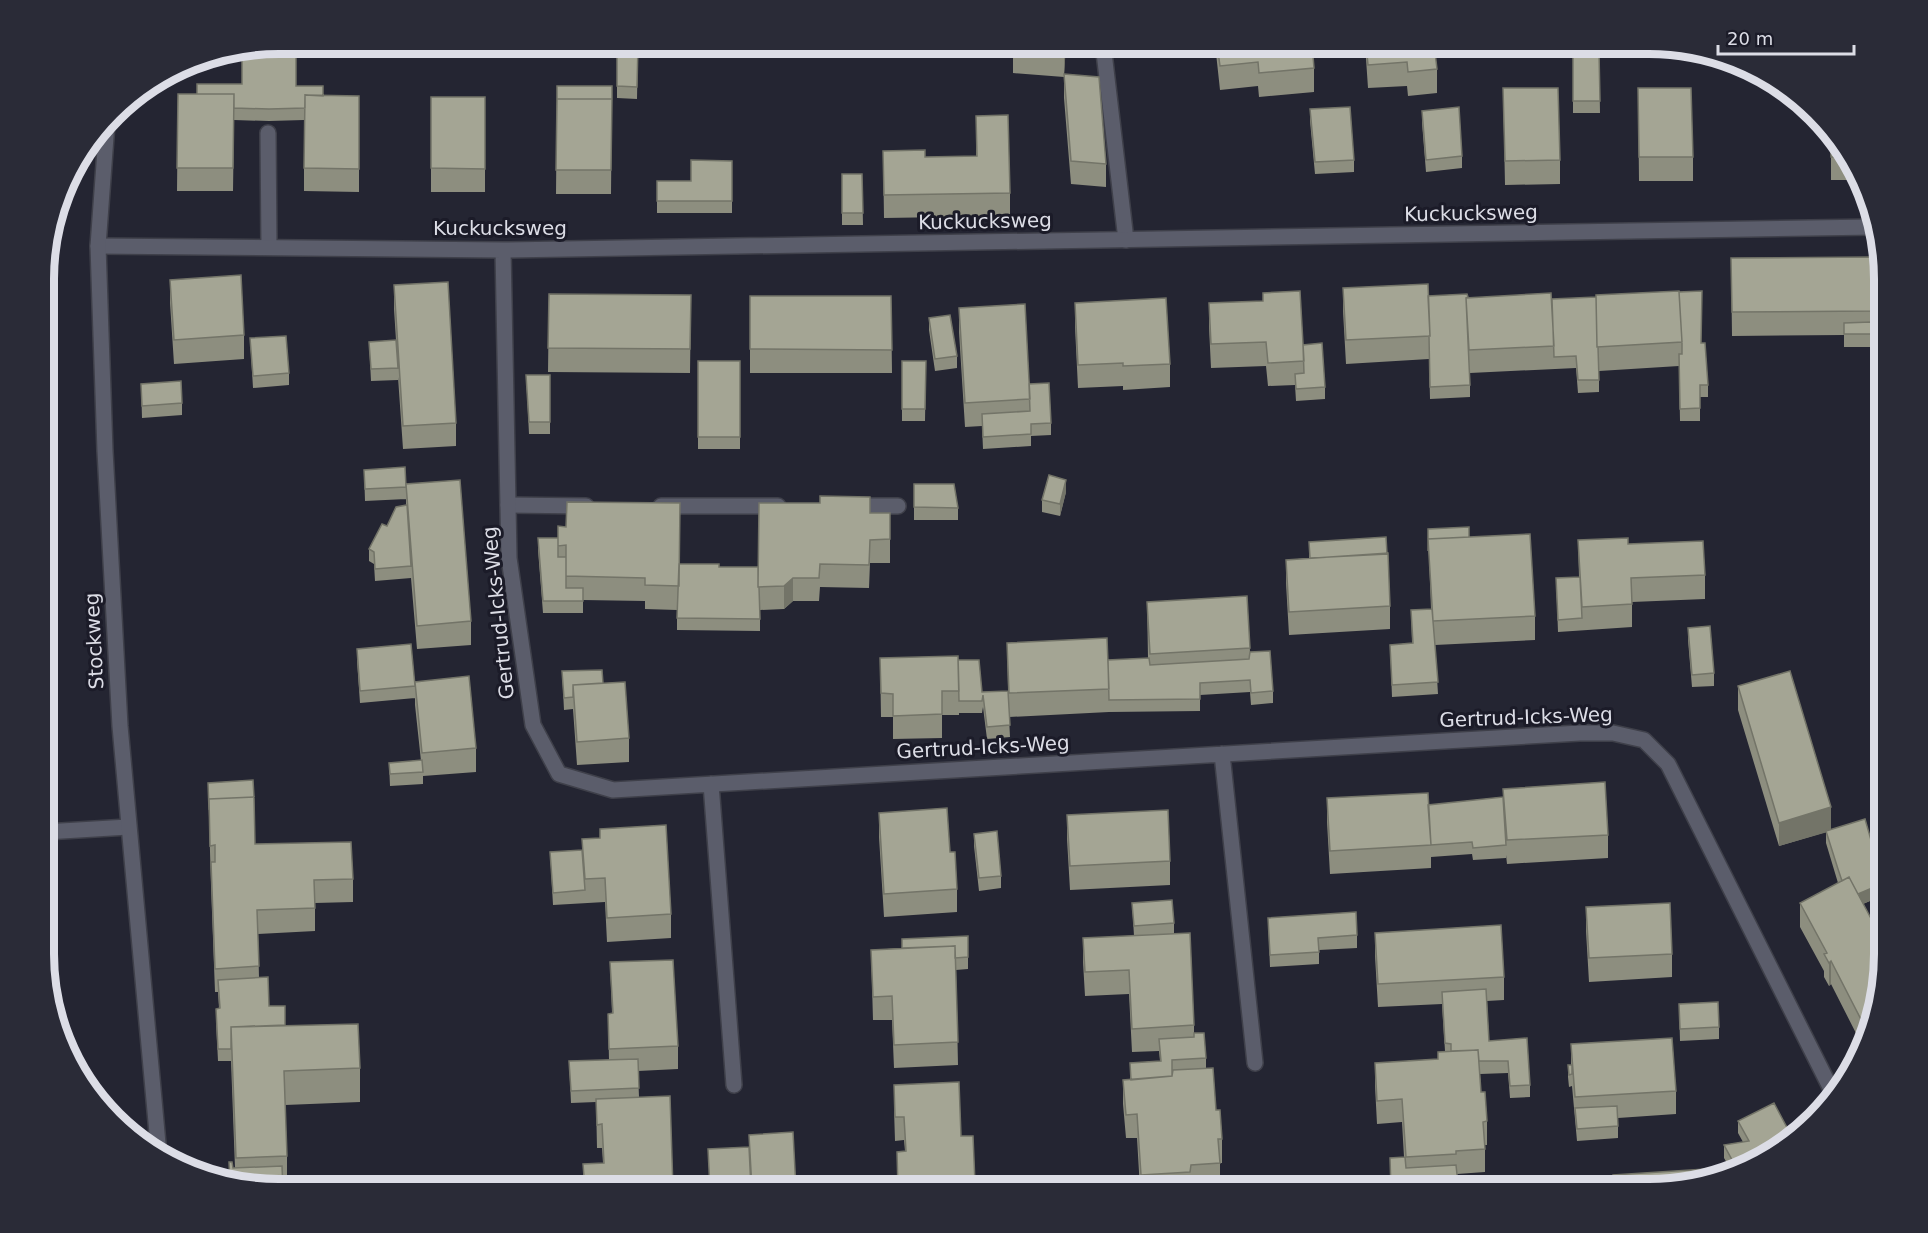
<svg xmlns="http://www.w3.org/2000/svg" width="1928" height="1233" font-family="'DejaVu Sans',sans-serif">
  <rect width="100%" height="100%" fill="#242532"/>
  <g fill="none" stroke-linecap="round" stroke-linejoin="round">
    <defs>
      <path id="service" d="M1103,44l23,196
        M268,133l1,114
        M508,505l78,1
        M661,506h117
        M850,506h48"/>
      <path id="minor" d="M98,246l405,4 1370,-23
        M503,250l6,308 24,167 26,49 54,16 967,-57h33l31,7 24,24 166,331
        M1222,754l33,309
        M711,784l23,301
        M45,832l83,-5"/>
      <path id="tertiary" d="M107,123l-9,123 7,205 15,275 39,429"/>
    </defs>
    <use href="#service" stroke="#3f404a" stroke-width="18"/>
    <use href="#minor" stroke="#3f404a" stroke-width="18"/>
    <use href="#tertiary" stroke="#3f404a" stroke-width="18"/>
    <use href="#service" stroke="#5b5d6b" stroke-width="15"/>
    <use href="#minor" stroke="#5b5d6b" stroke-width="15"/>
    <use href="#tertiary" stroke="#5b5d6b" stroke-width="15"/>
  </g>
  <path fill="#8d8e7f" d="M617,44h21l-1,55 -20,-1z
    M1066,44l-2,30 42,90v23l-35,-3 -7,-86v-21l-51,-4v-24z
    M1134,44h178l2,24v24l-55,5 -1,-11 -38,4 -4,-37 -81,4z
    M1365,44h69l3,25v24l-29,3 -1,-10 -39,2z
    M1599,52l1,61h-27v-59z
    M296,86l27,10h36v96l-55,-1v-71l-35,1 -35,-1 -1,71h-56l1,-97h19z
    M557,86h55l-1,108h-55z
    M1503,88l57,72v24l-55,1z
    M1638,88l55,69v24h-54z
    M431,97h54v95h-54z
    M1310,109l44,51v12l-39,2 -5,-53z
    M1422,111l40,45v12l-36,4 -4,-49z
    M976,116l34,77v23l-126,2 -1,-67 42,6 51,-1z
    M1831,138l22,24 6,18h-28z
    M732,161v52h-75v-32h34z
    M842,174h20l1,51h-21z
    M1872,257l1,77h-2v13h-27v-12l-112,1 -1,-78z
    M170,280l74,55v24l-70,5 -4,-61z
    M394,285l62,138v23l-53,3 -5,-72v3l-27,1 -2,-39 27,-2 -2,-31z
    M1343,288l85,8 124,4 150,43 6,42v12h-8v24h-20l-1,-55 -80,5v21l-21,1 -2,-25 -106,5v24l-40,2 -1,-40 -83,5 -3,-53z
    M549,294l142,1 -1,78 -142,-1z
    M750,296h141l1,77h-142z
    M1075,303l95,61v23l-47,3v-4l-45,2 -3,-61z
    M1209,303l94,42 22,42v12l-29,2 -1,-16 -27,1 -2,-20 -55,2 -2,-41z
    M959,308l70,76 22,39v12l-20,1v10l-48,3 -1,-23 -17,1 -6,-95z
    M929,318l28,38v12l-22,3 -6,-41z
    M250,338l39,35v12l-36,3z
    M698,361h42v88h-42z
    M902,361h24l-1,60h-23z
    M526,375h24v59h-21z
    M141,384l41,19v12l-40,3z
    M364,470l42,17v12l-41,2z
    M406,484l65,137v24l-54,4 -6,-71 -36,3 -1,-17 -5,-3v-12l18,-23 19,-21z
    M914,484l44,24v12h-44z
    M1066,492l-6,24 -18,-4v-12z
    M870,513h20v50h-20l-1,25 -49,-1 -1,14h-26l-9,8 -24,1v21l-83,-1v-20l-32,-1v-8l-62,-1v13h-40l-5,-63v-12l141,27 40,2h39z
    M1428,529l41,8 66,79v24l-100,5 3,49 -46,3 -2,-52 22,-2 -1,-33 20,-1z
    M1578,540l50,4 77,31v24l-73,3v25l-74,5 -2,-54 23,-1z
    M1309,542l81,64v23l-101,6 -3,-52v-23l23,-2z
    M1247,596l3,56 23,39v12l-22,2 -1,-13 -50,3v16l-91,1 -100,5 1,20 -23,2 -4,-32 -1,6h-23v-5v7h-17v23l-49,1v-22h-12l-1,-59 78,2 24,32 26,-1 -1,-48 101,17 40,-2 -1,-56z
    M1688,628l26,45v13l-22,1 -4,-47z
    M357,649l58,37v12l-55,5 -3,-42z
    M562,671l41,12 26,55v24l-52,3 -4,-56 -9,1z
    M415,682l61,66v24l-53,4v8l-33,2 -1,-23 32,-2 -6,-56z
    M1738,686l93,143 44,31 9,35 -21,9 9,125 -9,18 -32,-63 -2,2 -5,-9v-6l-24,-44v-24l38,-20 -12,-40v-11l-47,14 -41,-136z
    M208,783l47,61 98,35v23l-38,1v28l-57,3 1,44 10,28 16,19 75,43v34l-75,3 2,51v33l-8,1 -50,-7v-21l4,6h2l-4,-107h-13l-2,-40 3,-13 -1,-16h-3l-4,-106z
    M1503,789l105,46v23l-101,6 -1,-9v3l-33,2 -1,-6 -41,3v11l-101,6 -3,-52v-24l101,7 75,-8z
    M879,813l71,39 7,37v23l-73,5 -5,-80z
    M1067,815l103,46v24l-100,5 -3,-51z
    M974,834l27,42v12l-22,3 -5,-45z
    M582,839l89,75v24l-64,4 -2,-40 -52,3 -3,-53 32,-2z
    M1132,903l42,20v10l20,92v8l12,25v10l10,42 6,29v24h-2v23l-29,3h-51l-3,-51h-11l-3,-34v-24h7v-17l30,-2 -1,-10 -27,1 -3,-58 -44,2 -2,-34v-24l51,-2z
    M1586,907l86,47v23l-83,5 -3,-51z
    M1268,918l89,17v13l-38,2v14l-49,3z
    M1375,933l129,44v23l-17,1 2,40 41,44v12l-20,1 -2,-25 -28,1 1,18 6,29v24h-2v27l-28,2 1,15h-67l-1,-31 14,-1 -2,-35 -25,2 -2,-38v-23l63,-4 7,-8 -3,-47 -64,3 -3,-51z
    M968,936v33l-12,1 2,95 -64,3 -2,-48h-19l-2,-70 31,-2z
    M45,947l2,18v25l-2,-6z
    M610,962l68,84v23l-40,2 1,26 34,92h-90v-25l20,-1 -1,-15h-5l-1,-46 -25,1 -2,-42 40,-1 -1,-46 4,-1z
    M1679,1004l40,23v12l-39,2z
    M1571,1044l105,47v23l-58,4v20l-41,3 -5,-55 -3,1 -1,-10v-12h3z
    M894,1085l67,51h12l2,53h-78v-37l8,-1 -1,-11 -9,1 -1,-32z
    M1738,1121l28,37 -102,31h-51v-14l117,-7 -6,-10v-13l19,-3 -5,-9z
    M749,1135l47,54h-86l-2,-40 41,-2z"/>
  <path fill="#737468" d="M1065,44h1l-2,33v-23z
    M1066,480v12l-6,24v-12z
    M793,578v23l-9,8v-23z
    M1831,807v24l-52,15v-23z
    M1884,883v12l-31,13v-12z
    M1831,961v23l-2,2v-23z"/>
  <path fill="#a4a594" stroke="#737468" stroke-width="1.5" d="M617,44h21l-1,43 -20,-1z
    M1013,44h52l-1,10 -51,-5z
    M1217,44h95l2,24 -55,5 -1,-11 -38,4z
    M1366,44h68l3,25 -29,3 -1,-10 -39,3z
    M1599,52l1,49h-27v-47z
    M242,54h54v32h27v10l-18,-1v13l-36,1 -35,-1v-14h-37v-10h45z
    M1064,74l35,3 7,87 -35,-3z
    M557,86h55v13h-55v1z
    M1503,88h55l2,72 -55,1z
    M1638,88h53l2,69h-54z
    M178,94h56l-1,74h-56z
    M305,95l54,1v73l-55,-1z
    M431,97h54v72l-54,-1z
    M557,99h55l-1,71h-55z
    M1350,107l4,53 -39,2 -5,-53z
    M1459,107l3,49 -36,4 -4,-49z
    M1008,115l2,78 -126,2 -1,-44 42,-1v7l52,-1 -1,-40z
    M1831,138l18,19h-18z
    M691,160l41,1v40h-75v-20h34z
    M842,174h20l1,39h-21z
    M1872,257l1,54 -141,1 -1,-54z
    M241,275l3,60 -70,5 -4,-60z
    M448,282l8,141 -53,3 -9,-141z
    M1428,284l2,52 -84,4 -3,-52z
    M1300,291l4,70 -36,2 -2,-21 -55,2 -2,-41 54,-2v-8z
    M1679,291l3,51 -85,5 -1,-52z
    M1702,291l-1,52h4l3,42h-8v23l-20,1 -1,-55h3v-12l-3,-50z
    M1551,293l3,53 -85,4 -3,-52z
    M549,294l142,1 -1,54 -142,-1z
    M1467,294l1,3 -2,1 4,87 -40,2 -1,-51h1l-2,-40z
    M750,296h141l1,54 -142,-1z
    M1596,297l1,50h1l1,33h-21l-2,-24 -22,1 -2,-58z
    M1166,298l4,66 -47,2v-3l-45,2 -3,-62z
    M1025,304l5,95 -65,4 -6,-95z
    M950,315l7,41 -22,3 -6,-41z
    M1871,322v12h-27v-11z
    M286,336l3,37 -36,3 -3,-38z
    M396,340l2,28 -27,1 -2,-27z
    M1322,343l3,44 -29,2 -1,-15 9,-1 -1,-28z
    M698,361h42v76h-42z
    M902,361h24l-1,48h-23z
    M526,375h24v47h-21z
    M181,381l1,22 -40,3 -1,-22z
    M1049,383l2,40 -20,1v10l-48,3 -1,-23 48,-3 -1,-27z
    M405,467l1,20 -41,2 -1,-19z
    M1049,475l17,5 -6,24 -18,-4z
    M460,480l11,141 -54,5 -11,-142z
    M914,484h40l4,24 -44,-1z
    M820,496l50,1v16h20v26l-20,1 -1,25 -49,-1 -1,14h-26l-9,8 -26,1 1,-84h61z
    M567,502l113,1 -1,83 -34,-1v-7l-79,-2v-31l-8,1v-20l8,1z
    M407,505l4,61 -36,3 -1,-17 -5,-3 13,-25 5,2 9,-19z
    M1469,527v10l-41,2v12v-22z
    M1530,534l5,82 -102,5 -5,-82z
    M1386,537l1,17 -77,4 -1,-16z
    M538,538h20v19h8v31h17v13h-40z
    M1628,538v6l75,-3 2,34 -74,3 1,26 -50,3 -4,-67z
    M1388,553l2,53 -101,6 -3,-52z
    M679,564h40v3h39v20h1l1,32 -83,-1z
    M1580,577l2,41 -24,2 -2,-42z
    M1247,596l3,52 -100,6 -3,-52z
    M1432,609l6,73 -46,3 -2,-40 23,-2 -2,-33z
    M1710,626l4,47 -22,2 -4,-47z
    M1107,638l2,51 -100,4 -2,-50z
    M411,644l4,42 -55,5 -3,-42z
    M1270,651l3,40 -22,2 -1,-13 -50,3v16l-91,1 -1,-40 41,-2 1,7 99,-6 1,-7z
    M958,656l1,35h-17v23l-49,2v-22l-12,-1 -1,-35z
    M958,660h21l3,32 26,-1 2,34 -23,2 -4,-32 -1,6h-23z
    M602,670l1,13 -30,2v12l-9,1 -2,-27z
    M1790,671l41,136 -52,16 -41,-137z
    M469,676l7,72 -54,5 -7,-71z
    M625,682l4,56 -52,4 -4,-57z
    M422,760l1,12 -33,2 -1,-11z
    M253,780l1,17 -45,2v11l-1,-27z
    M1605,782l3,53 -101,5 -4,-51z
    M1428,793l3,52 -101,6 -3,-53z
    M254,797l1,47 96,-2 2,37 -39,1 1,28 -58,2 2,56 -44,3 -4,-107h4v-17l-5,1 -1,-47z
    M1503,797l3,48 -33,3 -1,-6 -41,3 -3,-40z
    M947,808l3,44h5l2,37 -73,5 -5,-81z
    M1168,810l2,51 -100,5 -3,-51z
    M1865,819l10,35 -2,1 11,28 -26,11 -9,-17 -7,4 -4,-12 -12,-38z
    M666,825l5,89 -64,4 -2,-40 -20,1 -3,-40 18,-1v-9z
    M997,831l4,45 -22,2 -5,-44z
    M582,850l3,40 -32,3 -3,-41z
    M1849,877l35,66v26l-12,60 -3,6 -38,-74 -2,2 -5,-9 3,-1 -27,-50z
    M1172,900l2,23 -40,3 -2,-23z
    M1670,903l2,51 -83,4 -3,-51z
    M1356,912l1,23 -39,3 1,14 -49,3 -2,-37z
    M1501,925l3,52 -126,7 -3,-51z
    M1190,933l4,92 -62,4 -3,-59 -44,2 -2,-34z
    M968,936v21l-13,1v-12l-53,2v-9z
    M955,946l3,96 -64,3 -2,-49 -19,1 -2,-47z
    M45,947l2,18h-2z
    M673,960l5,86 -69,3 -1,-35 5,-1 -3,-51z
    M268,977l1,29h16v19l-54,2v22h-13l-2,-40 4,-1 -2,-28z
    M1486,989l3,52 38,-3 3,47 -20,1 -2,-25h-29l-1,-11 -27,1v-7l-6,-1 -3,-51z
    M1718,1002l1,25 -39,2 -1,-25z
    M358,1024l2,44 -76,3 3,85 -51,2 -5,-131z
    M1194,1033h10l2,25 -34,2v16l-41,4 -1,-17 31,-2 -2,-22 35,-2z
    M1672,1038l4,53 -101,6 -4,-53z
    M1478,1050l3,42h4l2,29 -4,1 2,27 -29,2v3l-50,3 -4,-58 -25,2 -2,-38 63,-4v-7z
    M638,1059l1,29 -68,3 -2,-30z
    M1568,1065h4v9l-3,1z
    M1213,1068l3,42h4l2,29h-4l2,24 -29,2 -1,7 -49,3 -4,-61 -11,1 -3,-35 49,-4 1,-6z
    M959,1082l2,54h12l2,47 -42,3v3h-35l-1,-37 9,-1 -2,-34h-9l-1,-32z
    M670,1096l3,93h-88l-2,-25 21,-1 -2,-39 -5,1 -1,-26z
    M1774,1103l17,32 -22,21 -7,4 -26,7 -12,-22 25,-4 -11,-20z
    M1617,1106l1,20 -41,3 -2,-21z
    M793,1132l3,57h-44l-3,-54z
    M749,1147l2,41 -41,1 -2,-40z
    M1405,1157l1,11 50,-3 2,19 -16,1v4h-51l-1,-31z
    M229,1162h3l1,6 49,-2 1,24 -53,-7z
    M1737,1167l-73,22h-51v-14z"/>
  <g text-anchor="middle" stroke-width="6" stroke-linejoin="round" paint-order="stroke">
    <g font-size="20" fill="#dcdde6" stroke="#1b1b28">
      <text transform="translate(1471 213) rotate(-1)" y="7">Kuckucksweg</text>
      <text transform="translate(985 221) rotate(-1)" y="7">Kuckucksweg</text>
      <text x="500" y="235">Kuckucksweg</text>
      <text transform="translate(498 613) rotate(-96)" y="7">Gertrud-Icks-Weg</text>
      <text transform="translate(94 641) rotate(-93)" y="7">Stockweg</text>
      <text transform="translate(1526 717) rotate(-2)" y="7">Gertrud-Icks-Weg</text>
      <text transform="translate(983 747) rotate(-3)" y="7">Gertrud-Icks-Weg</text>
    </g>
  </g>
  <path d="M0 0H1928V1233H0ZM279 54H1649A225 225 0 0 1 1874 279V954A225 225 0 0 1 1649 1179H279A225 225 0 0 1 54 954V279A225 225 0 0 1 279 54Z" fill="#2a2b37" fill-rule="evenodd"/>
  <path fill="none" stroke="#dcdde6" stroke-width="8" d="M279 54H1649A225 225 0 0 1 1874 279V954A225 225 0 0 1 1649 1179H279A225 225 0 0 1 54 954V279A225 225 0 0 1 279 54Z"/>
  <path d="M1718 45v9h136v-9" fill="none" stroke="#dcdde6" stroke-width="3"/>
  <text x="1727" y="45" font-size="18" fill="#dcdde6" stroke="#1b1b28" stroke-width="4.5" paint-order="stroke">20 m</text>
</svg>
